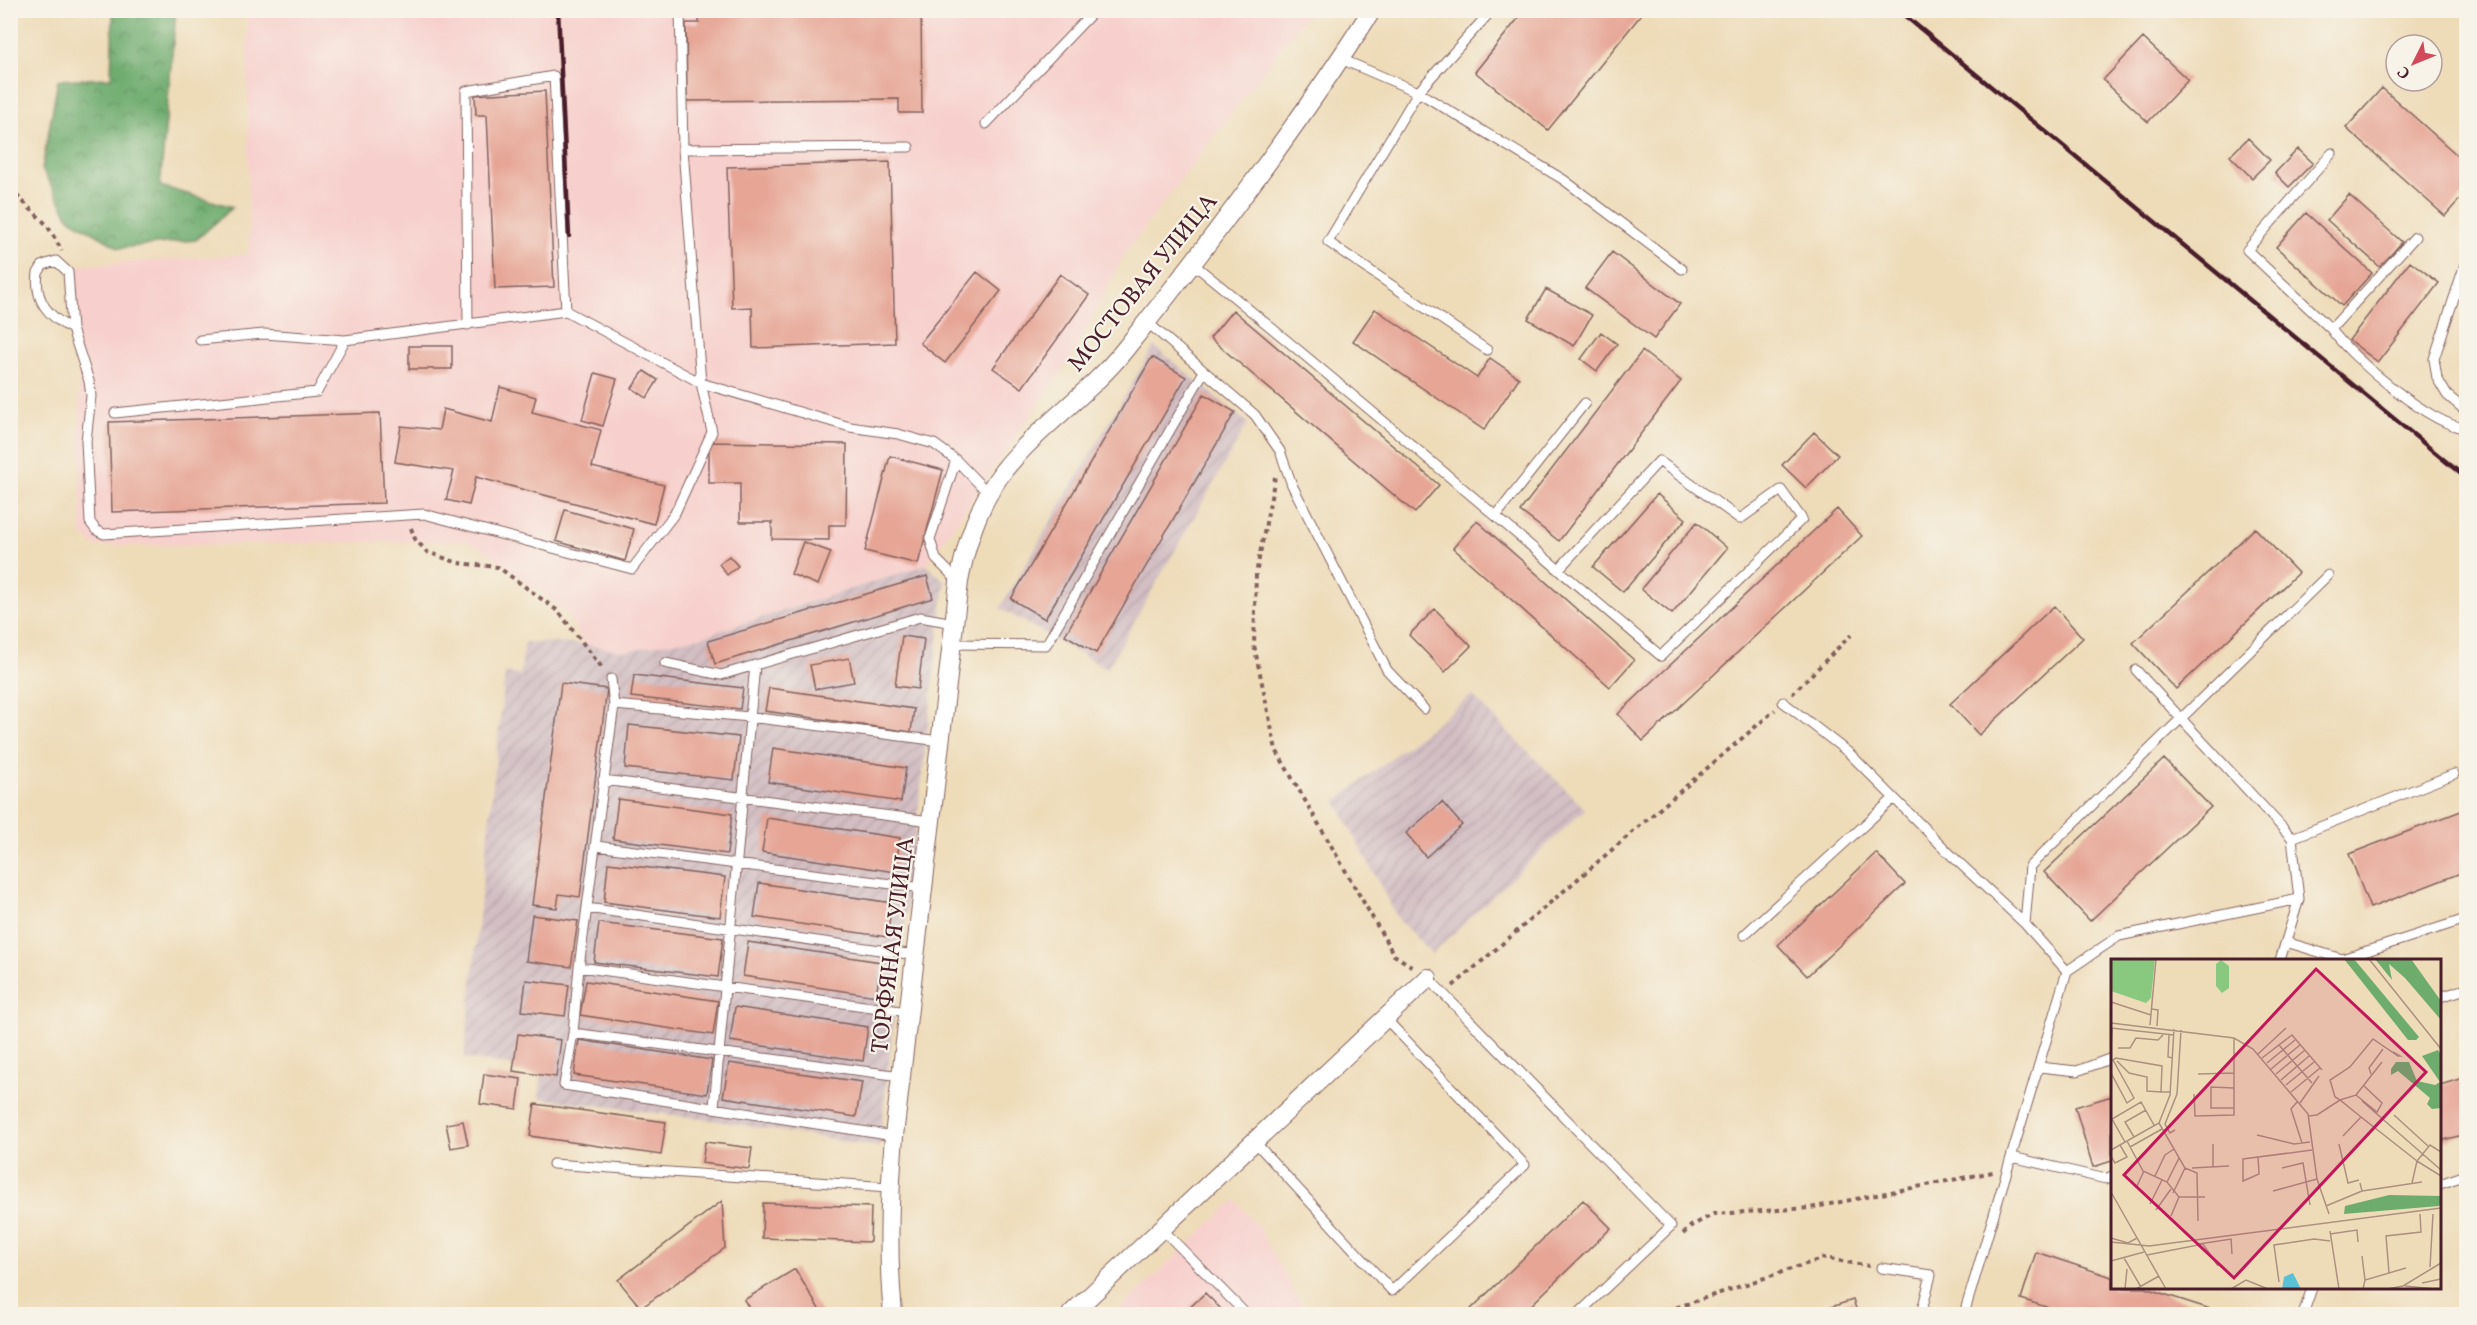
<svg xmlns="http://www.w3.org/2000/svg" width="2477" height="1325" font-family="Vollkorn,serif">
  <defs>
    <pattern id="industrial-furrows" width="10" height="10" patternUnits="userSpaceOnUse" patternTransform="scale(1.5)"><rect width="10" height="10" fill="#d2bec3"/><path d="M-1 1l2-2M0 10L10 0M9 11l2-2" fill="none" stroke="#b6a3a8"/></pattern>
    <pattern id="forest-crowns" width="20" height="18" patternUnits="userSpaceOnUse" patternTransform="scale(1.5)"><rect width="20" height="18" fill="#6eac6e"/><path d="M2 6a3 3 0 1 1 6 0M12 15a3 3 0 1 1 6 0" fill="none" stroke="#5c8b5b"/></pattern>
  </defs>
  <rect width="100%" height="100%" fill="#f7f3e8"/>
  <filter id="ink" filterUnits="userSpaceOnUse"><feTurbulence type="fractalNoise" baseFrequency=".0167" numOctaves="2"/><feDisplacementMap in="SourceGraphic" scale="12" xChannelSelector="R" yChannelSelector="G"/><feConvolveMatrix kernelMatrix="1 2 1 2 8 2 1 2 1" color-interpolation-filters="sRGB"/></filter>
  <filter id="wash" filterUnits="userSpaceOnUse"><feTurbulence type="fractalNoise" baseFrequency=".008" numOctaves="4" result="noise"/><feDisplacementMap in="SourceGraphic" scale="24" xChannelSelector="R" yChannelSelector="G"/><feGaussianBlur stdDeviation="1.35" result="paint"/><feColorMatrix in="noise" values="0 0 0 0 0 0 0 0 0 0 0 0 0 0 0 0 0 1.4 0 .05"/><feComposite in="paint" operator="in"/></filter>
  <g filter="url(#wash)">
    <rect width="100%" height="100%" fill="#eedcb9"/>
    <path fill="#f7d0cd" d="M247,11h1062l-184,242 -54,105 -145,207 -225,72 -77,14 -39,-5 -18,-33 -83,-64 -19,-8 -370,5 -13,-12 -6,-268 173,-12z
      M1235,1200l23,27 40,72 14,15h-197z"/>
    <path fill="url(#industrial-furrows)" d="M1154,346l94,77 -141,246 -107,-61z
      M926,565l19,16 -66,566 -174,-28 -166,-21 3,-28 -78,-12 41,-385 15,2 5,-33 59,2 40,7 77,-14z
      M1472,695l113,114 -153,145 -34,-35 -62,-118z"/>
    <path fill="url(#forest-crowns)" stroke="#5c664c" stroke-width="1.5" d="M113,11h63l-16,175 73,21 -37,33 -77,8 -49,-29 -28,-50 16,-89 53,-2z"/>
    <g id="blocks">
      <path fill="#e6a595" d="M699,10h222l1,103h-23v-14l-212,2 -1,-78h13z
        M1525,10h120l-97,120 -73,-58z
        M2143,38l45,42 -40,42 -45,-42z
        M2382,88l84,75v29l-21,24 -99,-88z
        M545,91l9,196 -59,2 -8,-174h-11l-1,-20z
        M2248,138l22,22 -18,18 -22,-22z
        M2298,149l15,14 -24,24 -14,-14z
        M890,162l5,181 -142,5 -1,-41 -20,1 -5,-141z
        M2349,195l53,47 -22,25 -53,-47z
        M2306,213l66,60 -30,33 -66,-59z
        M1612,252l68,52 -26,35 -69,-51z
        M2410,261l29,22 -61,79 -29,-22z
        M977,272l24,19 -56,72 -25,-20z
        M1060,274l29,21 -67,93 -29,-20z
        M1546,289l46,26 -18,31 -46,-27z
        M1375,309l102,69 13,-20 29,20 -35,52 -131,-89z
        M1233,310l206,175 -24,28 -205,-175z
        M1601,332l16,12 -20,27 -16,-12z
        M409,346h43v23h-43z
        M1642,351l39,30 -122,160 -39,-30z
        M1152,357l34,20 -141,242 -34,-20z
        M644,371l14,9 -11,18 -15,-10z
        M595,373l22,6 -14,47 -21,-6z
        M500,387l36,10 -4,15 69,18 -9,37 72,18 -10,39 -178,-47 -7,28 -23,-5 8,-29 -59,-9 6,-36 38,4 4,-21 49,13z
        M1204,394l31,18 -139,241 -31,-18z
        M380,413l4,90 -272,9 -3,-90z
        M1814,432l24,23 -32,33 -24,-23z
        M709,442l138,2 -1,81h-17v15l-57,-1v-17h-32v-39h-31z
        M890,456l53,14 -25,94 -53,-13z
        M1657,494l29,25 -63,73 -30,-25z
        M1837,509l25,27 -219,205 -25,-27z
        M565,510l69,19 -9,32 -69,-20z
        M1477,521l157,139 -24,27 -157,-139z
        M1697,522l30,26 -55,66 -31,-25z
        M2255,528l43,45 -122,116 -43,-46z
        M803,542l28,10 -13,33 -27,-11z
        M729,556l9,10 -11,9 -8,-11z
        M927,576l6,22 -218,66 -7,-23z
        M2054,606l29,32 -104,97 -29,-31z
        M1435,609l36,37 -26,26 -36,-37z
        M902,636l22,3 -6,50 -23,-3z
        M849,658l5,24 -39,7 -5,-24z
        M634,675l109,13 -3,21 -109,-12z
        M561,683l46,6 -27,208 -21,-3 -2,14 -25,-3z
        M769,688l145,21 -3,23 -146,-21z
        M629,725l110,12 -5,43 -109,-12z
        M773,748l133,20 -5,34 -133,-20z
        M2164,759l47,48 -121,114 -46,-49z
        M618,799l114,15 -5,40 -114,-15z
        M1442,802l20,23 -36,32 -20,-24z
        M2466,809v62l-96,37 -21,-54z
        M767,818l133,20 -5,34 -133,-20z
        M1876,853l29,31 -98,92 -29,-31z
        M608,863l117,14 -5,40 -116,-15z
        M759,883l133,20 -5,34 -133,-20z
        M532,915l46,6 -7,46 -45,-6z
        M599,923l124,15 -5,39 -124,-15z
        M748,942l133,20 -5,34 -133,-20z
        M526,980l43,5 -4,31 -43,-5z
        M586,981l132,20 -5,34 -133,-20z
        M735,1007l133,20 -5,34 -133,-20z
        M518,1034l43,6 -5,37 -43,-6z
        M579,1040l133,20 -5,34 -133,-19z
        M729,1063l133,19 -6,35 -133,-20z
        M484,1074l37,5 -4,30 -37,-5z
        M2466,1077v57l-26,7v-56z
        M2112,1096v65l-19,6 -18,-60z
        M535,1104l131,18 -5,33 -131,-19z
        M463,1121l5,24 -17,3 -5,-24z
        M705,1142l47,6 -3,21 -47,-6z
        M1583,1200l28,28 -89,86h-56z
        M722,1201l3,47 -84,60 -23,-28z
        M763,1203l108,4 -1,35 -108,-4z
        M2036,1252l76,25v11h33l81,26h-158l-47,-15z
        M795,1269l27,45h-69l-9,-14z
        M1205,1293l21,21h-43z
        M1853,1300l5,14h-49z"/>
    </g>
  </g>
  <g filter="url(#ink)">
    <use href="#blocks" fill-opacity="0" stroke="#83615d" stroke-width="1.5"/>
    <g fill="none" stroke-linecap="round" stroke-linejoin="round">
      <defs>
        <path id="lane" d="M680,10l3,139 226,-2
          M1341,59l77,33 146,88 118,89
          M986,124l109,-114
          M683,149l18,234 149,44 48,7 36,10 22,16 33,34
          M2332,153l-85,97 84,79c19,28 102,98 135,99
          M2466,261l-32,98 3,19 10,17 19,16
          M1192,263c159,128 313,262 469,393l141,-137 -21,-29 -41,29 -81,-58 -101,109
          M1147,322l108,93 25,36 12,34 95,185 37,39
          M72,329c-23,-12 -38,-28 -34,-56l5,-8 13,-4 12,11 4,57 17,52 2,15 -5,45 4,81 6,8 8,4 320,-20 208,55 43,-56 37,-81 -11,-49 -135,-72 -12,-235 -88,15 2,234
          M2331,329l84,-92
          M200,340l64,-6 81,6 221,-29
          M1487,350l-159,-108 90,-150 74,-82
          M115,413l202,-21 28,-52
          M956,460l-26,79 6,20 23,23
          M1496,516l89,-113
          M952,644l94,1 157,-272
          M665,663l56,12 199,-58 34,6
          M2136,670l156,168 162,-64
          M611,679l3,26 -35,262 -6,66 -9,52 330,51
          M1783,702l66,51 103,103 73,68
          M614,705l136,12 190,24
          M603,780l328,41
          M596,846l327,42
          M587,908l328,47
          M1744,935l150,-137
          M2286,942l56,17 124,-40
          M2280,960l19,-61 -7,-61
          M579,967l329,45
          M2067,971l-42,-47 5,-58 298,-291
          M1428,978l243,248 -93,88
          M2440,997l26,-8
          M573,1033l328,43
          M2039,1067l38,4 35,-13
          M714,1107l41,-442
          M1254,1141l138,150 133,-126 -140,-147
          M2012,1157l94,22 6,-3
          M553,1164l336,23
          M2440,1184l26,-9
          M1162,1229l84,85
          M1881,1268l50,7 -10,39
          M1964,1314l103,-343 52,-35 180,-37
          M2303,1314l9,-26"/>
        <path id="street" d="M893,1314c-6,-59 -4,-118 1,-178l65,-554c7,-40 20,-79 45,-112 36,-45 87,-77 122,-122 87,-109 171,-221 246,-338
          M1071,1314l357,-336"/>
      </defs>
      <use href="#lane" stroke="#83615d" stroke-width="11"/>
      <use href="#street" stroke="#83615d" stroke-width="20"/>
      <path stroke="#83615d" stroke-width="4" stroke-dasharray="4.5 4.5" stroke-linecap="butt" d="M10,189l37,36 15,26
        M1275,477l-19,97 -2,71 22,105 118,205 19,12
        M411,528l4,11 12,13 31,11 40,4 60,44 45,58
        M1792,694l59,-59
        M1453,986l322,-276
        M1683,1234l8,-8 23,-12 96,-6 183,-36
        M1670,1314l5,-6 149,-50 45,8"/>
      <use href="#lane" stroke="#fff" stroke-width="9"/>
      <use href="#street" stroke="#fff" stroke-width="18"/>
      <path stroke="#4a1f2b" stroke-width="4.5" d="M558,10l11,226
        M1898,10l568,468"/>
    </g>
  </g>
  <g text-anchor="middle" stroke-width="4.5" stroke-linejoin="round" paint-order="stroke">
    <g font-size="24" fill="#4a1f2b" stroke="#f7f3e8">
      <text transform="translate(1142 282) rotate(-51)" y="8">МОСТОВАЯ УЛИЦА</text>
      <text transform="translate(892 945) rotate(-83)" y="8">ТОРФЯНАЯ УЛИЦА</text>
    </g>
  </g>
  <g transform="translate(2111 959)">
    <rect width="330" height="330" fill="#eedcb9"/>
    <path d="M110,1l8,6v22l-7,5 -6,-7v-22z" fill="#89c87f"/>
    <path d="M233,0h10l65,78 -3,3h-8zM264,0h36l30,42v19l-36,-42 -16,-14 3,16zM327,91l3,5v53l-9,1 -5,-5 3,-6 -32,-27 -7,4v-6l5,-7h13l8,19 18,4 5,-3 -18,-26zM278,236l52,1v7l-2,3 -95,8 1,-8z" fill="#6eac6e"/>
    <path d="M0,0h44l-4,39 -5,5 -35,-12z" fill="#89c87f"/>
    <path d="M182,314l8,16h-19l2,-12z" fill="#59c0d6"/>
    <path fill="none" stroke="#ac9080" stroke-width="1.5" d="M258,0l72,90M0,43l40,13M41,50l6,1 -1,16M0,64l123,15 19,11 55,65 9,65 12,35M39,66l6,-66M0,69l63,7M58,76l-1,22 5,1M168,86l33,38M0,89l1,-19M7,89h12l6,-10 22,2 5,-5M147,95l28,-26M151,99l30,-23 30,35M0,102l5,-3 46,8 -1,26h9M6,102l12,12 18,4v14l14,1M156,104l28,-23M160,110l29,-24M0,114l16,30 7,-5 -21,-38M87,115l36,-1M165,115l29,-24M260,115l-2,-6 14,-19M170,121l28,-24M175,126l28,-23M252,126l19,18 -5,9 -21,-17 -16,5 -5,-3 -5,-17 20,-13 23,-28 25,17h2l-7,-4M123,129l-23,-1v21h23M180,133l29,-24M83,135l1,22 39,-1v-77M245,136l26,-33M187,142l-7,8 11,34M251,142l79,69M189,144l19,-27M283,156l34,31M197,157l9,-1 23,-15 21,17M48,164l26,45 -12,25M64,171l-5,3 -5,-9 12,-30 4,-64M146,176l37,9 16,-2M232,177l18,-19 56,44 13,-16 11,7M23,178l-9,-15 21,-12M16,182l16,30 24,11 12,15M14,183l-13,-23 29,-17 13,23M228,185l9,39 11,-3M19,188l32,-18M0,191l48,-27 11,-28 4,-66M0,197l4,7 12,-6 -7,-12M147,198l1,17 -16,7v-22l69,-9M102,208v-23M74,209l12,5 1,48M81,209l37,-2M171,209l21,-5 7,42M44,217l10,-21 9,-6M56,223l12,-24M301,224l5,-22 24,15M25,229l8,-17M162,232l44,-12M251,232l60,-9M0,233l55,97M39,245l12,-24M215,247l36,-15 -2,-8M45,251l15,-21M60,257l8,-19h26M219,272l9,58M219,275l27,-4 1,12M0,279l17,5 9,-5M0,283l38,4 292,-38M88,285l32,-5 1,15M36,296l56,-11 15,22M251,297l3,24M13,299l17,29M0,302l33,-9M319,308l3,-53M278,314l-3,-37 35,-4 -1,-18M168,323l-5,-37 40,-6 16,2M311,324l19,-4M294,327l30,3M14,330l2,-20M25,330l23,-13M120,330l15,-9 22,9M252,330l2,-9 41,-12M276,330l16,-3 38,-23"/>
    <path fill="#c2185b" fill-opacity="0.15" stroke="#c2185b" stroke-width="3" d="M205,10l110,103 -192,206 -110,-103z"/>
    <rect width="330" height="330" fill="none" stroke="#4a1f2b" stroke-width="3"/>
  </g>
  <rect width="2477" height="1325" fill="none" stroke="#f7f3e8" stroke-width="36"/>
  <g transform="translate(2414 63) rotate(227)"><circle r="28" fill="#f7f3e8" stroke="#b29e9c" stroke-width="1.5"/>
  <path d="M0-4.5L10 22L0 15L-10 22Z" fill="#d1495b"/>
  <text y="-9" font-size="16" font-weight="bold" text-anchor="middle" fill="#4a1f2b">С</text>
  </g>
</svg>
